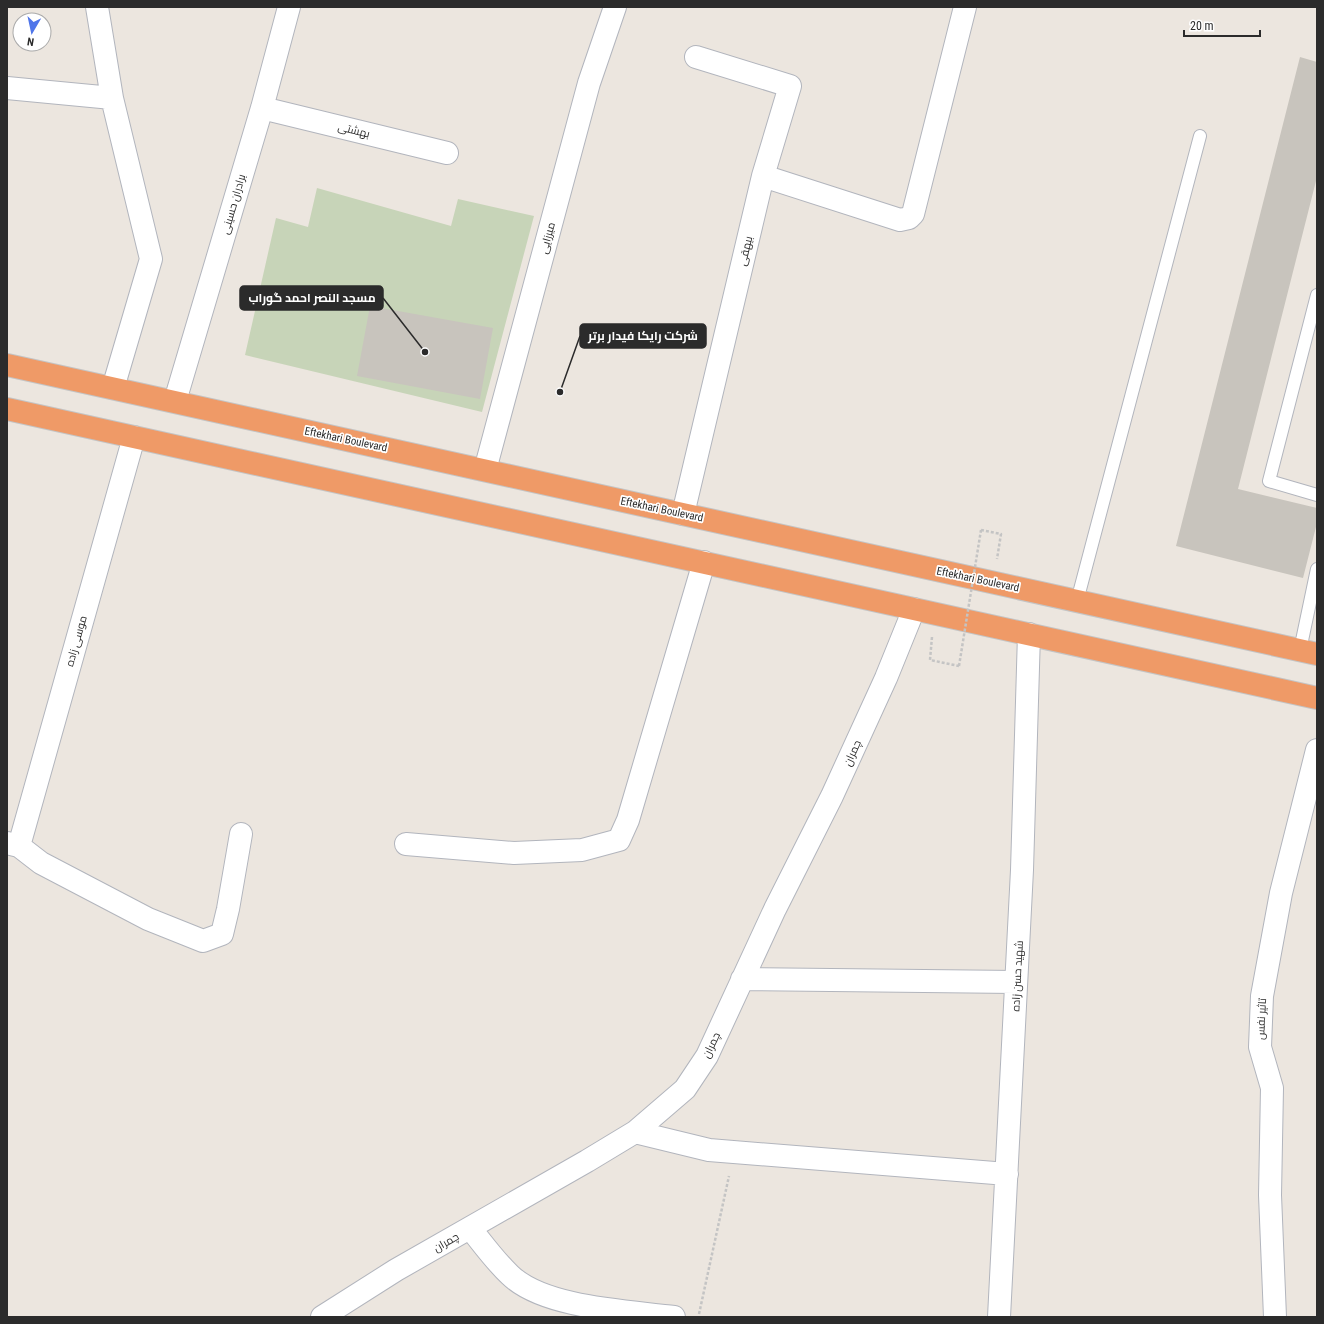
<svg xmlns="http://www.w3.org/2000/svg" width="1324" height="1324" font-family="'Roboto Condensed',Cairo,sans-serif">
  <rect width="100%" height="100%" fill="#ece6df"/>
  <path fill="#c7d4b8" d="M317,188l134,38 7,-27 76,17 -52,196 -237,-57 31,-137 32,9z"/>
  <path fill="#c8c4bd" d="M1300,57l17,5v115l-79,312 79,19v15l-14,55 -127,-32z
    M370,306l123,22 -13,71 -123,-23z"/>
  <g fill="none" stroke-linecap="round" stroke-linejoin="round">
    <defs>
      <path id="lane" d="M1317,295l-48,186 48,14
        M1077,601l123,-465
        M1300,650l17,-81"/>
      <path id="street" d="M97,7l15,91 39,161 -38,129
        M7,88l105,10
        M262,108l185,45
        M763,176l137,44 9,-2 4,-4 52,-207
        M175,401l87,-293 27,-101
        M485,470l104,-387 26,-76
        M683,514l80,-338 27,-90 -94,-29
        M7,843l12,3 22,17 107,56 55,22 19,-7 6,-25 13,-75
        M406,844l108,9 68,-3 37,-10 9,-20 76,-258
        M19,846l115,-409
        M742,979l274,3
        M635,1132l74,18 298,24
        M470,1228c13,16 25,33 40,47 34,33 118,36 164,42
        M322,1317l74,-47 191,-109 48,-29 50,-43 22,-33 68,-147 57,-113 54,-118 28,-69
        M999,1317l23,-447 7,-236
        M1275,1317l-5,-122 2,-107 -12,-41 2,-51 19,-103 36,-143"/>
      <path id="highway" d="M7,365l1310,289
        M7,409l1310,289"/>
    </defs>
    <use href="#lane" stroke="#b2b5bd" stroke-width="14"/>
    <use href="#street" stroke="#b2b5bd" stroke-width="24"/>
    <use href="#highway" stroke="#c4c4c4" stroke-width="24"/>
    <path stroke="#c4c4c4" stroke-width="2.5" stroke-dasharray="3 2" stroke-linecap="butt" d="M981,530l20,4 -4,25
      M932,637l-2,23 29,6
      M699,1314l30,-138"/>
    <use href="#lane" stroke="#fff" stroke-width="12"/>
    <use href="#street" stroke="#fff" stroke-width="22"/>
    <use href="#highway" stroke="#ef9a67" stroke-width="22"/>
    <path stroke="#c4c4c4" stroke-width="2.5" stroke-dasharray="3 2" stroke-linecap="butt" d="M959,666l22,-136"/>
  </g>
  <g text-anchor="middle" stroke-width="3.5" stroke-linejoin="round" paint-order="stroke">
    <g font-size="11" fill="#2b2b2b" stroke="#fff">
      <text transform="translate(354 130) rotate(14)" y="4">بهشتی</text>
      <text transform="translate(233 204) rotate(-74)" y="4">برادران حسینی</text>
      <text transform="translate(547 238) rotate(-75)" y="4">میرزایی</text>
      <text transform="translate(745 251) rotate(-77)" y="4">بیهقی</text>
      <text transform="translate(346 439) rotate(12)" y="4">Eftekhari Boulevard</text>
      <text transform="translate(662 509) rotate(12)" y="4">Eftekhari Boulevard</text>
      <text transform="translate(978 579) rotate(12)" y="4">Eftekhari Boulevard</text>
      <text transform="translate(76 641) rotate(-74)" y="4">موسی زاده</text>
      <text transform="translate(852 753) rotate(-66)" y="4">چمران</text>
      <text transform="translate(1017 976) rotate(-87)" y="4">شهید حسن زاده</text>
      <text transform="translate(1261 1019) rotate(-87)" y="4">تاثیر نفس</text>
      <text transform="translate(711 1045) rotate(-64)" y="4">چمران</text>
      <text transform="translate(446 1242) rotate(-30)" y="4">چمران</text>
    </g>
  </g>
  <path fill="none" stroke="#2b2b2b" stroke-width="1.5" d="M425 352L383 298M560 392L580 336"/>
  <g fill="#2b2b2b" stroke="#fff" stroke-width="1.5">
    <circle cx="425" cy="352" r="4"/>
    <circle cx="560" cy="392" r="4"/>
  </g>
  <g fill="#2b2b2b" stroke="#2b2b2b" stroke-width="1.5">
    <rect x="240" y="286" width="143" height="24" rx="4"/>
    <rect x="580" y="324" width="126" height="24" rx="4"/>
  </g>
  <g font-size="12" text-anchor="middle" font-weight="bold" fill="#fff">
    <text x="312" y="302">مسجد النصر احمد گوراب</text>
    <text x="643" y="340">شرکت رایکا فیدار برتر</text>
  </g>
  <rect width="1324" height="1324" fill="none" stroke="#2b2b2b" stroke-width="16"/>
  <g transform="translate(32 32) rotate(189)"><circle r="19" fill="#ffffff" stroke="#aaaaaa"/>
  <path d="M0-3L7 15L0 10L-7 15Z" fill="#4f75e9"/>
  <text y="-6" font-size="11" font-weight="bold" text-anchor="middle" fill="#2b2b2b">N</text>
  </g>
  <path d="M1184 30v6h76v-6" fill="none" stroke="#2b2b2b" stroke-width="2"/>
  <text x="1190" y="30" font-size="12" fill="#2b2b2b" stroke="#ffffff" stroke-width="3" paint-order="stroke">20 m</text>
</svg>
